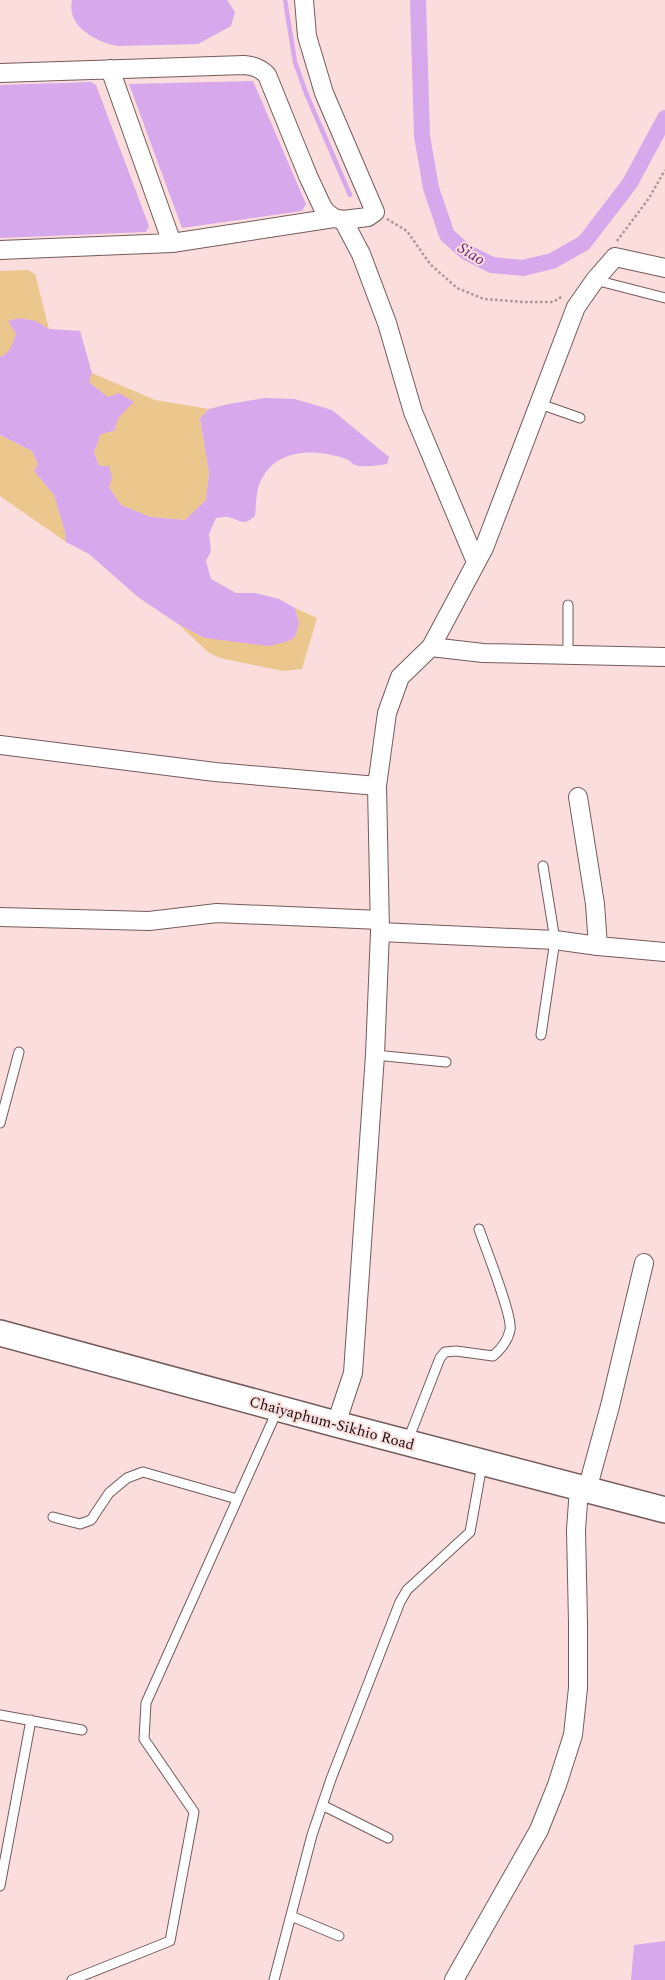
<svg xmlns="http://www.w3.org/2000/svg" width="665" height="1980" font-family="Spectral,serif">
  <rect width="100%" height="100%" fill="#fbdddd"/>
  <path fill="#ebc78d" d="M28,270l7,4 14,55c-14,-9 -25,-13 -40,-8l7,13 -5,15 -8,8h-3v-86z
    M92,373l63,27 54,9 -9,9 9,55 -3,27 -21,20 -34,-3 -30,-12 -12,-18 -10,-21 -5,-14 7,-18 13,-3 5,-14 -11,-20 -19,-15z
    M0,435l32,16 6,13 -4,7 20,24 11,37 1,10 -66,-46z
    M295,608l22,10 -15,51 -19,2 -63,-13 -12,-6 -30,-28 27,14 94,-15z"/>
  <path fill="#d7a8eb" d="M72,0h155l8,12 -4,14 -33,18 -80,2c-22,-4 -52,-20 -46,-46z
    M253,81l53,123 -4,7 -120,17 -53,-144z
    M91,82l5,3 53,141 -3,6 -146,6v-153z
    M20,318l16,3 13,8 31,2 12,42 -3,9 19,15 11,-4 15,9 -15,15 -5,14 -13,3 -7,18 5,14h10l3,12 -3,9 12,18 30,12 34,3 21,-20 3,-27 -9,-55 9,-9 20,-5 36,-6 30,1 37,11 57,47 -2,7c-9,1 -23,4 -32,1 -3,-1 -5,-5 -9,-6 -32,-11 -73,-11 -87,26 -3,9 -3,22 -4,31 -13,11 -14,4 -27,1 -3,-1 -9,1 -12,1l-7,16 2,17 -5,10 5,18 25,14h19l24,6 16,9 4,15 -4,14 -6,4 -20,5 -64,-8 -27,-14 -40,-27 -49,-43 -23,-12 -1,-10 -11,-37 -20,-24 4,-7 -6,-13 -32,-16v-78c10,-3 12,-13 16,-23l-8,-13z
    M665,1941v39h-34l3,-35z"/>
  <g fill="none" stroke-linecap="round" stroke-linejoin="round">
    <path stroke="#d7a8eb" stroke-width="4.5" d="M285,0l10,62 11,31 44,102"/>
    <path stroke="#d7a8eb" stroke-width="16" d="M418,0l4,136 9,52 16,47 19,17 26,13 31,3 29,-7 32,-18 46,-60 35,-65"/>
    <defs>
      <path id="lane" d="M595,280l70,18
        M540,404l40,14
        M568,655v-50
        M541,1035l14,-95 -12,-74
        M375,1055l71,7
        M0,1123l19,-71
        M408,1440l32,-82 5,-6 11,-1 37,5c7,-6 15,-16 17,-26 3,-14 -25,-83 -31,-101
        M53,1517l27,7 11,-4 18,-27 18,-15 16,-6 94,27
        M0,1715l82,15
        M322,1805l66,33
        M0,1886l31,-166
        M291,1916l48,20
        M72,1980l98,-39 24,-129 -50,-73 2,-36 131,-292
        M274,1980l38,-145 19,-56 69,-177 7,-12 63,-58 12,-67"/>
      <path id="street" d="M304,0l3,36 17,57 51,119 -7,5 -25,3
        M110,69l62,174
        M0,73l244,-8c10,1 16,3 23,10l41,101 14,30 4,6 8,6 9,2 18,34 26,69 26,89 63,150
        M0,250l172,-7 162,-25
        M431,647l53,-99 92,-241 19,-27 20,-23 50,11
        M0,745l215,27 162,14
        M578,797l17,107 3,42
        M0,917l149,4 68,-8 163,7
        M380,932l175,8 43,6 67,6
        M336,1424l17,-51 22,-318 5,-123 -3,-146 10,-73 13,-36 31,-30 52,6 182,4
        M587,1490l23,-84 34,-143
        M454,1980l85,-150 18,-45 16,-50 5,-47v-65l-2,-93 3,-42"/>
      <path id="secondary" d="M0,1333l336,91 329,86"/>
    </defs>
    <use href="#lane" stroke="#745b5b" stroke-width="11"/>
    <use href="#street" stroke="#745b5b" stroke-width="20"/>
    <use href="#secondary" stroke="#745b5b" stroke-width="28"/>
    <path stroke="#ac9595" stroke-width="2.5" stroke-dasharray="2.5 2.5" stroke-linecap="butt" d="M387,219l20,12 23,33 27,24 27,11 40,3h29l10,-6
      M617,241l32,-43 16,-28"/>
    <use href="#lane" stroke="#fff" stroke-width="9"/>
    <use href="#street" stroke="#fff" stroke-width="18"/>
    <use href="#secondary" stroke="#fff" stroke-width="25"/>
  </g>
  <g text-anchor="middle" stroke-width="4" stroke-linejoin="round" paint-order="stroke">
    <g font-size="15" fill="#190f0f" stroke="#fbdddd">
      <text transform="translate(332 1423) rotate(15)" y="5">Chaiyaphum-Sikhio Road</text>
    </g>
    <g font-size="16" font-style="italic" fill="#622977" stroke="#fbdddd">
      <text transform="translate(472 253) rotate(32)" y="6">Siao</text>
    </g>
  </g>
</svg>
